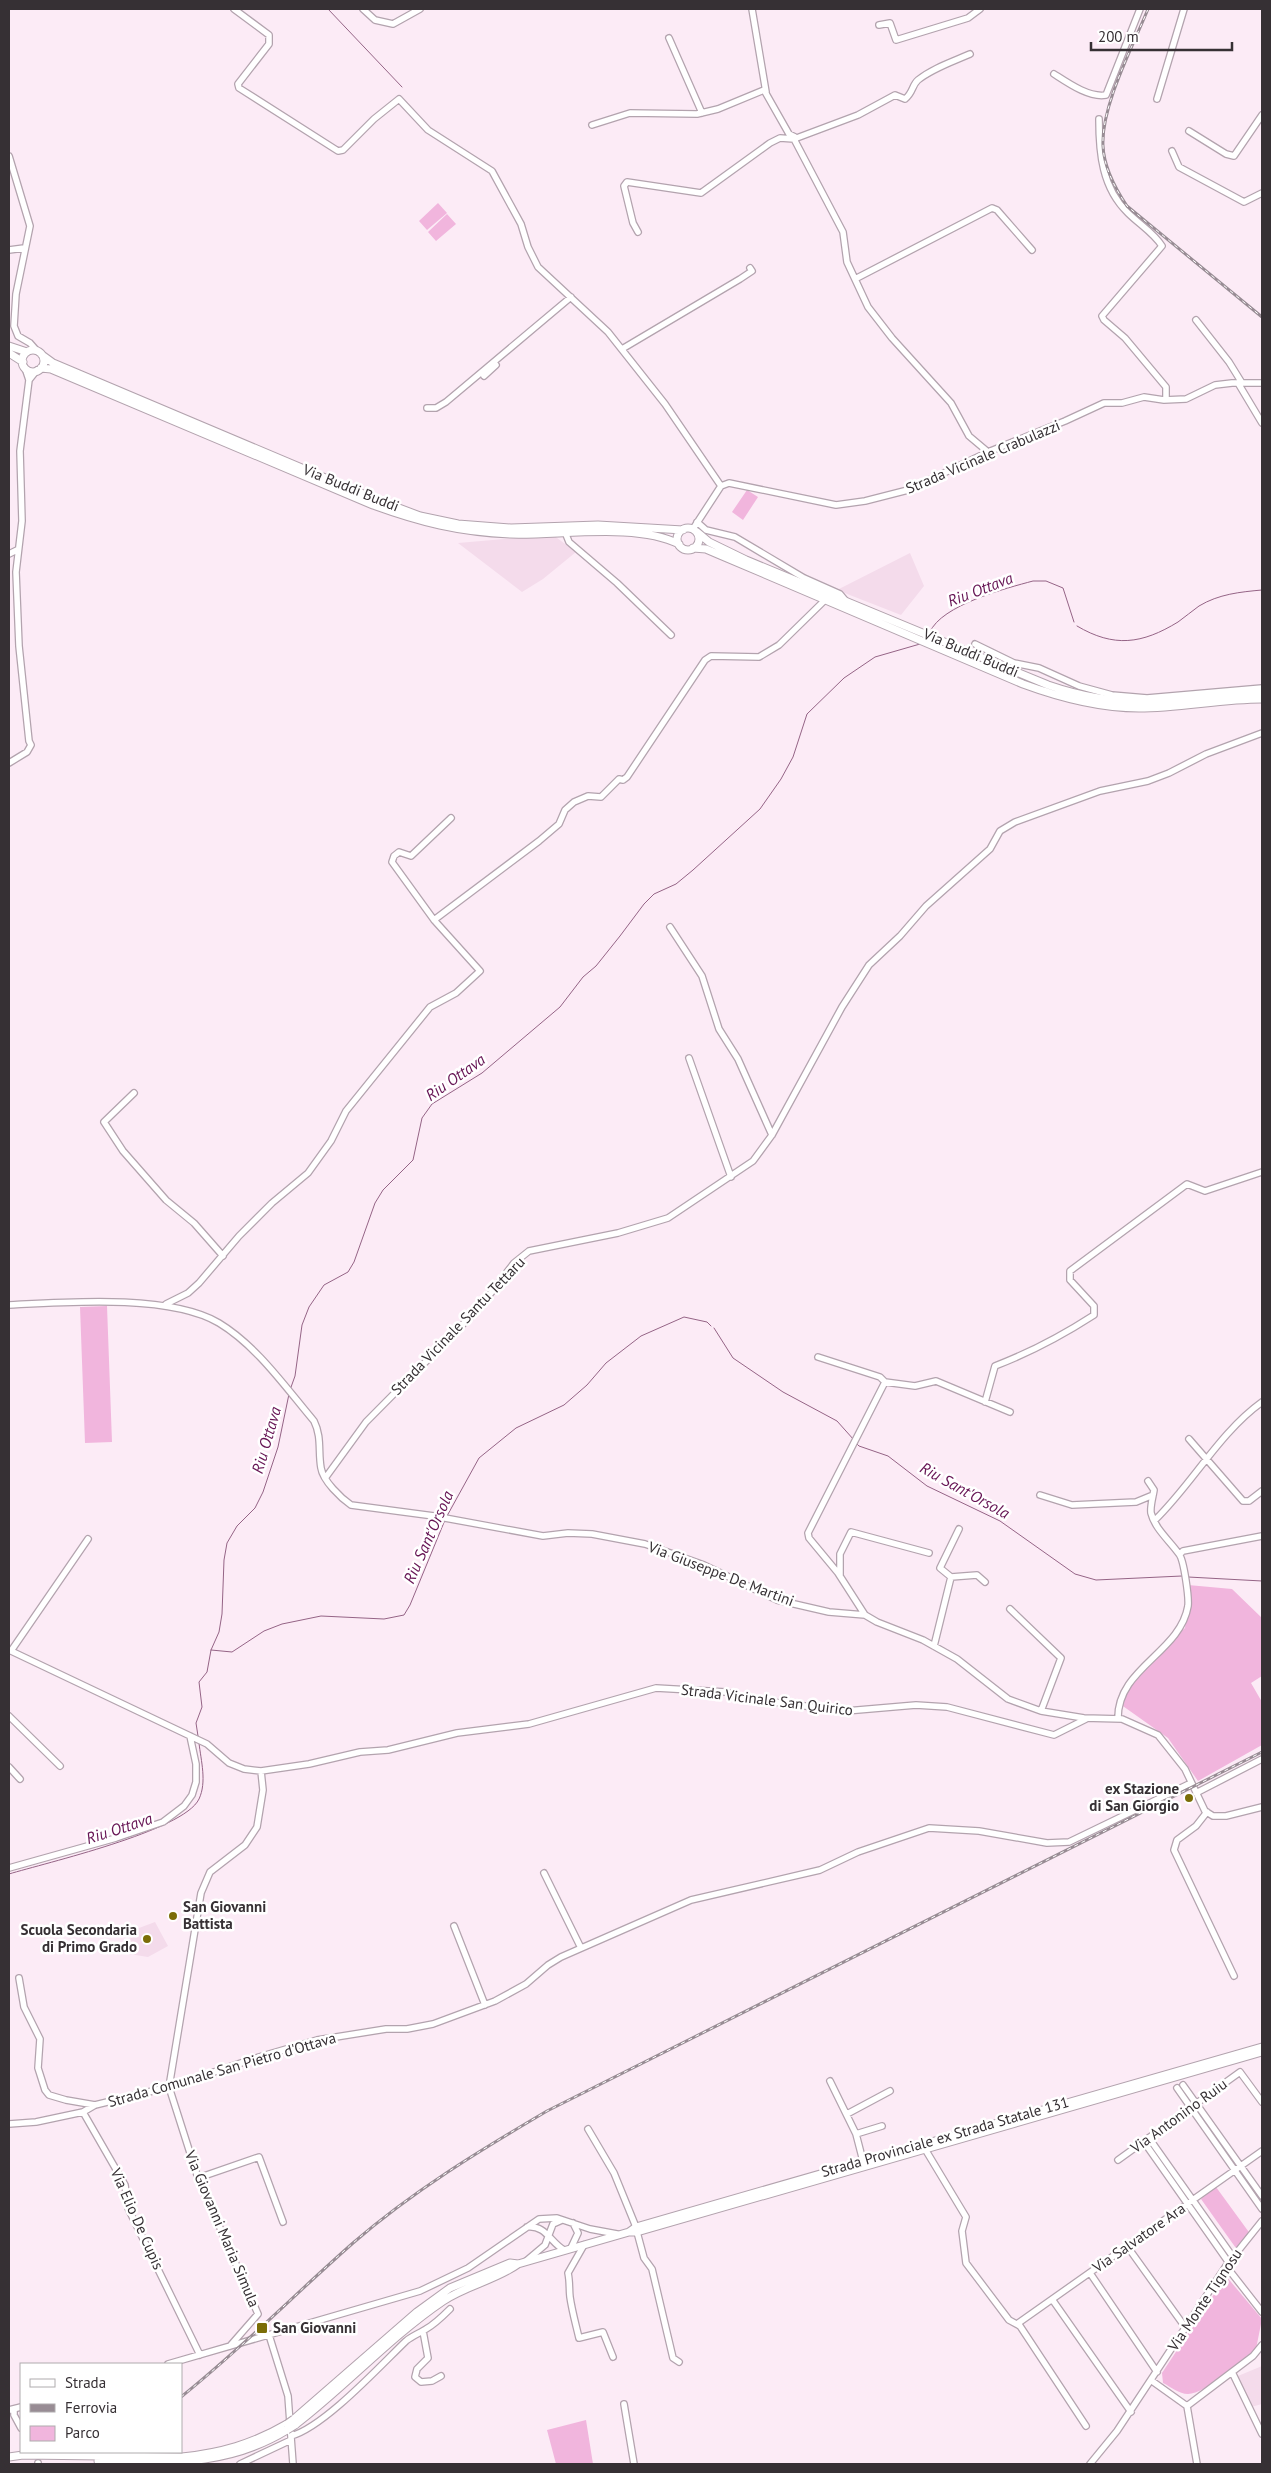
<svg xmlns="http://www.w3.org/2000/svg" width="1271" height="2473" font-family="'PT Sans',sans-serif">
  <rect width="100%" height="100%" fill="#fcebf6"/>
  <path fill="#f4dbeb" d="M553,535l23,17 -33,27 -21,13 -64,-49z
    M910,553l14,33 -23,29 -64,-25z
    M155,1922l13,24 -20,11 -19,-3 2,-23z
    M1262,2366v38l-11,3 -13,-31z"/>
  <path fill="#f1b5dd" d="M438,203l9,10 -20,17 -8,-9z
    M447,214l9,10 -20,17 -8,-9z
    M747,490l11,7 -15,23 -11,-8z
    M107,1306l5,136 -27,1 -5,-136z
    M1188,1585l44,4 30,29v58l-11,7 11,19v43l-64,36 -30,-43 -48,-34 3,-7 31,-42 31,-27z
    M1216,2187l35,48 -13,16 -37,-52z
    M1226,2276l36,43 -6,30c-15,11 -50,45 -68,45 -9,0 -17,-7 -25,-11l-1,-10z
    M586,2420l7,44h-37l-9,-34z"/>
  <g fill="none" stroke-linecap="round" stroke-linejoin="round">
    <path stroke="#956486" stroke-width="1" d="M328,9l74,78
      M1077,626c37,22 65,18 101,-4 7,-5 14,-11 21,-16 20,-12 41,-14 63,-16
      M930,632c11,-27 77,-44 103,-51h13l17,7 11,34
      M714,1328l19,30 50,34 54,29 17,19
      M290,1390l5,-14 7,-51 7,-18 15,-22 24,-13 6,-10 21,-59 8,-13 30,-30 9,-42 10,-14 50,-31 78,-66 23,-30 13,-11 24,-30 24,-32 10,-10 22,-10 17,-14 67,-61 21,-30 12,-22 14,-43 37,-36 31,-21 45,-13
      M856,1443l3,3 29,10 39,30 73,35 75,53 21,6 86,-4
      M447,1516l32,-58 37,-30 48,-23 23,-20 19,-22 35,-27 43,-19 23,5 4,4
      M1188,1577l74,4
      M211,1650l21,2 32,-21 18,-7 39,-8 63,3 20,-4 6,-10 35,-85
      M198,1736l-2,-13 6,-16 -3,-25 8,-10 4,-22 8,-18 3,-18 2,-54 3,-17 10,-17 18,-18 8,-16 15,-45 11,-53
      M9,1874c36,-11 175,-43 190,-75 8,-17 2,-38 0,-56"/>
    <defs>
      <path id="minor" d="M234,9l35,26v9l-31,40 1,4 99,63 5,-1 31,-31 25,-20 29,31 64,41 29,53 7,23 10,20 70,65 57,72 56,82
        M363,9l12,11 18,4 27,-15
        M752,9l14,83
        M879,25l11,-2 6,17 72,-22 12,-9
        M669,38l33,75
        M970,54c-18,8 -37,14 -52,26 -6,5 -5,13 -13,19l-10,-4 -37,20 -64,24 49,93 4,30 21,45 24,31 59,65 18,33 19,16
        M1054,74c14,9 35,24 52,21l34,-86
        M1157,99l27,-90
        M1099,119c0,34 3,69 29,94 11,11 26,20 34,33l-60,70 2,4 21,18 41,49v12
        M592,125l38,-12 67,1 21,-5 46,-19 25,44 6,3
        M1189,131l37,23 8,2 28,-41
        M1172,151l7,16 65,35 18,-9
        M9,156l21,70 -14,68 -2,32 4,10 12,7 7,8
        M638,232l-5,-9 -9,-37 3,-4 74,11 69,-50 10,-5 14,1
        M9,250l15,-2
        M855,279l137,-71 5,2 35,40
        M1196,320l33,42 13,21
        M622,349l118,-70 12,-8 -2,-3
        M484,376l12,-11
        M29,380l8,-10
        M1238,383l24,40
        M427,408h9l10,-6 125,-105
        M697,522l9,8 29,7 69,41 36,16 5,6
        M693,529l28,-43 8,-3 107,22 29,-4 43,-11 80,-38 77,-31 39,-18h18l22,-6 20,3 22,-1 29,-14 17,-2h30
        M565,532l4,10 48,41 54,52
        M9,554l8,-4
        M975,644l39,19 25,5 40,18 33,9 35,3 115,-10
        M9,763l18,-11 4,-7 -2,-4 -10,-95 -3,-74 6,-51 -2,-70 9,-71 -4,-12
        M434,920l105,-79 20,-17 6,-14 9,-8 14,-6 13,1 18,-18 4,1 4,-3 78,-117 6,-4 48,1 20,-12 47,-46
        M670,927l32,49 17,53 19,30 34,76
        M689,1058l42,119
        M134,1093l-30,29 19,29 43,49 28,23 29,33
        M166,1304l22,-11 11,-10 40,-47 33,-33 36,-30 23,-32 15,-30 84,-104 26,-14 24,-22 -46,-51 -42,-58 2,-6 5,-4 12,4 40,-38
        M9,1305c57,-3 161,-11 210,18 38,23 67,65 95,98 8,16 4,31 7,47 2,13 20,30 30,37l83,11 109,20 25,-3 24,1 53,10 59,21 73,35 52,12 36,3 12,7 46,18 34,19 51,40 33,12 43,7 38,1 36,16 27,34 20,42 8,5h13l36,-9
        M818,1357l62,20 5,5
        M985,1402l10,-36c34,-13 68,-31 99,-51v-9l-24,-26v-9l117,-87 18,7 57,-19
        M1189,1439l54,62h6l13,-10
        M326,1477l40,-55 114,-115 34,-44 15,-12 89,-18 50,-15 85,-57 19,-26 70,-128 27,-42 31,-29 26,-30 64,-57 10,-18 15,-9 85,-31 48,-10 21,-8 37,-19 56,-21
        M1040,1495l32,10 64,-3 17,-7
        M1155,1520c38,-37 64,-87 107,-118
        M1180,1554l3,-3 79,-15
        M840,1576v-22l11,-22 78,21
        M951,1577l26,-2 8,7
        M1010,1609l51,49 -20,53
        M865,1615l-27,-42 -29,-35 -1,-5 77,-151 30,4 21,-5 74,31
        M934,1646l17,-69 -11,-9 19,-39
        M9,1650l198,94 22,19 15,6 17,2 48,-7 51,-12 28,-2 69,-17 72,-9 127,-36 70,4 22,7 98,12 70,-6 31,2 107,28 32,-16
        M11,1651l77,-112
        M9,1716l51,50
        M1118,1719c-1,-51 62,-66 70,-113 1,-8 -4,-46 -9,-52 -9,-13 -24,-25 -28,-41 -1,-7 2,-16 3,-23l-6,-9
        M9,1767l11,12
        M1196,1793l66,-34
        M1207,1812l-11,14 -19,14 -3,10 60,126
        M9,1868l107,-30 47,-16 21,-16 8,-11 4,-13v-18l-6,-28
        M544,1873l37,75
        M454,1926l31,79
        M19,1978l5,29 16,32 -2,29 7,22 4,5 17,5 29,5
        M830,2081l26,53 7,27
        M1183,2085l79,111
        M1177,2088l85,121
        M83,2112l42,73 3,23 72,147
        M847,2114l43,-23
        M9,2124l27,-2 47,-10 12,-7 74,-18 90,-30 58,-17 69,-11h21l26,-5 62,-23 31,-17 22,-19 13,-8 130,-57 129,-30 38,-18 71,-24 50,3 68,12 22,-1 122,-59
        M588,2129l26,44 22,54
        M856,2134l26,-8
        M1149,2138l84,119
        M1144,2142l85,121
        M925,2149l41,68 -4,14 4,32 43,57 11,6 66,100
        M1118,2160l122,-88 22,30
        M198,2178l61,-21 24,65
        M527,2227c19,-2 23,15 37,23
        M637,2232l7,26 8,11 21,89 6,4
        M584,2245l-16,28c2,9 1,16 2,24 2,14 6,28 9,41l24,-6 10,25
        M1127,2246l58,81
        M571,2248l7,-15 -5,-10
        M526,2261l19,-16 8,-21 9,-4
        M1226,2266l36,46
        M1090,2273l67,99
        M1054,2302l77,110
        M1017,2324l245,-173
        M423,2331l5,27 -11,11 -2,8 6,5 11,-1 9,-5
        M269,2335l19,61 5,68
        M230,2346l28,-32 -60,-136 -29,-91 32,-194 9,-21 35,-27 12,-18 6,-37 -2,-19
        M168,2364l252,-73 48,-23 71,-49 18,-1 33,11 27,5
        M1232,2372l30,62
        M1152,2381l35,25
        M624,2404l10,60
        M1187,2406l66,-50 9,-11
        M1187,2406l10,58
        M14,2409v6l7,13
        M9,2410l12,-3
        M291,2436c33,-9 89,-70 115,-95 6,-5 14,-8 20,-12 9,-5 17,-13 24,-20
        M38,2464v-1
        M240,2464l51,-24
        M1090,2464l27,-33 109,-165 36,-45"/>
      <path id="major" d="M9,346l18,6
        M22 361a11 11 0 1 1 22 0a11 11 0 1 1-22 0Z
        M9,353l14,9
        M42,355l11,8 322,136 45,17 38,8 53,4 87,-3 85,5
        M41,368l10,1 322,136c47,17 86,27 137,29 47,2 126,-12 169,10
        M677 539a11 11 0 1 1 22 0a11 11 0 1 1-22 0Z
        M697,532l12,10 37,18 302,125c32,11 64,17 99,17 38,0 76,-9 115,-9
        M693,548l13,1 14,6 303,129c38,14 76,24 116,24 41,0 82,-9 123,-9
        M629,2232h8l625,-180
        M294,2419l123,-107 33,-24 60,-25 8,1 111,-32 7,-5 626,-180
        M295,2425c51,-39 95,-88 148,-124 24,-16 53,-21 75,-37
        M9,2457l14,-2 159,2c38,-4 71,-13 105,-33
        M98,2461c69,1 127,7 189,-31"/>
    </defs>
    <use href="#minor" stroke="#b3a3ae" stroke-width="8"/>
    <use href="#major" stroke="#b3a3ae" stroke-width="9"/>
    <use href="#minor" stroke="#fff" stroke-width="5.5"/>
    <use href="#major" stroke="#fff" stroke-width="7"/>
    <defs>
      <path id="rail" d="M1148,9c-15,37 -47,97 -45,137 1,22 12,42 24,60l135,111
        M181,2397c60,-48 114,-103 172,-154 60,-52 126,-92 194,-132l715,-359"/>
    </defs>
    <use href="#rail" stroke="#988c94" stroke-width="3"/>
    <use href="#rail" stroke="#fff" stroke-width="1" stroke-dasharray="4" stroke-linecap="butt"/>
    <defs>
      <path id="major-bridge" d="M287,2424l7,-5
        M287,2430l8,-5"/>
    </defs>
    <use href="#major-bridge" stroke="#b3a3ae" stroke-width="9" stroke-linecap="butt"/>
    <use href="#major-bridge" stroke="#fff" stroke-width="7"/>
  </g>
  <g fill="#7b6d08" stroke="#fff" stroke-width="2">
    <circle cx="1189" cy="1798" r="5"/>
    <circle cx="173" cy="1916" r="5"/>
    <circle cx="147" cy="1939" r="5"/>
    <rect x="256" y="2322" width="12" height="12" rx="2.5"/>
  </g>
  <g text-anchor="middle" stroke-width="5" stroke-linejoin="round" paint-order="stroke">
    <g font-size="15" fill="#363034" stroke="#fff">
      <text transform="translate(983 457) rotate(-23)" y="5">Strada Vicinale Crabulazzi</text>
      <text transform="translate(351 488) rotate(22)" y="5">Via Buddi Buddi</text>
      <text transform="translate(971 653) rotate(23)" y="5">Via Buddi Buddi</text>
      <text transform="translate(458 1326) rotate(-46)" y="5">Strada Vicinale Santu Tettaru</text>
      <text transform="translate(721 1574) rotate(21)" y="5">Via Giuseppe De Martini</text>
      <text transform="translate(767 1700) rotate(7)" y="5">Strada Vicinale San Quirico</text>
      <text transform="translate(222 2070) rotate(-16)" y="5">Strada Comunale San Pietro d'Ottava</text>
      <text transform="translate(1179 2116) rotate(-36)" y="5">Via Antonino Ruiu</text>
      <text transform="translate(945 2137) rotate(-16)" y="5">Strada Provinciale ex Strada Statale 131</text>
      <text transform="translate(137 2219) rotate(66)" y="5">Via Elio De Cupis</text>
      <text transform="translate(222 2229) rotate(67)" y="5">Via Giovanni Maria Simula</text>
      <text transform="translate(1139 2238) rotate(-35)" y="5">Via Salvatore Ara</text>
      <text transform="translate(1205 2300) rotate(-56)" y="5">Via Monte Tignosu</text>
    </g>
    <g font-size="15" font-weight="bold" fill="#363034" stroke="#fff" text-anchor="end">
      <text x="1179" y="1794">ex Stazione<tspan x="1179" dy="17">di San Giorgio</tspan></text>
      <text x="183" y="1912" text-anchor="start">San Giovanni<tspan x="183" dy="17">Battista</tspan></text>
      <text x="137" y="1935">Scuola Secondaria<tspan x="137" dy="17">di Primo Grado</tspan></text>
      <text x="273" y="2333" text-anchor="start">San Giovanni</text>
    </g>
    <g font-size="16" font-style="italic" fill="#661454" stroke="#fff">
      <text transform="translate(980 589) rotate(-21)" y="6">Riu Ottava</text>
      <text transform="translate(455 1077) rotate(-35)" y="6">Riu Ottava</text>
      <text transform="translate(266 1440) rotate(-74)" y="6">Riu Ottava</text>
      <text transform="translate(965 1490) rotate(29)" y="6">Riu Sant'Orsola</text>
      <text transform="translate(428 1537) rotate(-66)" y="6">Riu Sant'Orsola</text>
      <text transform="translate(119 1828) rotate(-18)" y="6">Riu Ottava</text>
    </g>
  </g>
  <rect width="1271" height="2473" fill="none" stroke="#363034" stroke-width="20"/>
  <rect x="20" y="2363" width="162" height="90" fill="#ffffff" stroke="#afacae"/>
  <rect x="30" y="2379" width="25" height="8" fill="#ffffff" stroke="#afacae"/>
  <text x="65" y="2388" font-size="15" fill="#363034">Strada</text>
  <rect x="30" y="2404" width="25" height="8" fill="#988c94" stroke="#afacae"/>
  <text x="65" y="2413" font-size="15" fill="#363034">Ferrovia</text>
  <rect x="30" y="2426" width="25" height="15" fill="#f1b5dd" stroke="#afacae"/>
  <text x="65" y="2438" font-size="15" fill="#363034">Parco</text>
  <path d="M1091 42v8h141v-8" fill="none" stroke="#363034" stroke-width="2.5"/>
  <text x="1098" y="42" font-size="15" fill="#363034" stroke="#ffffff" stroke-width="4" paint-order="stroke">200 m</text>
</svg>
